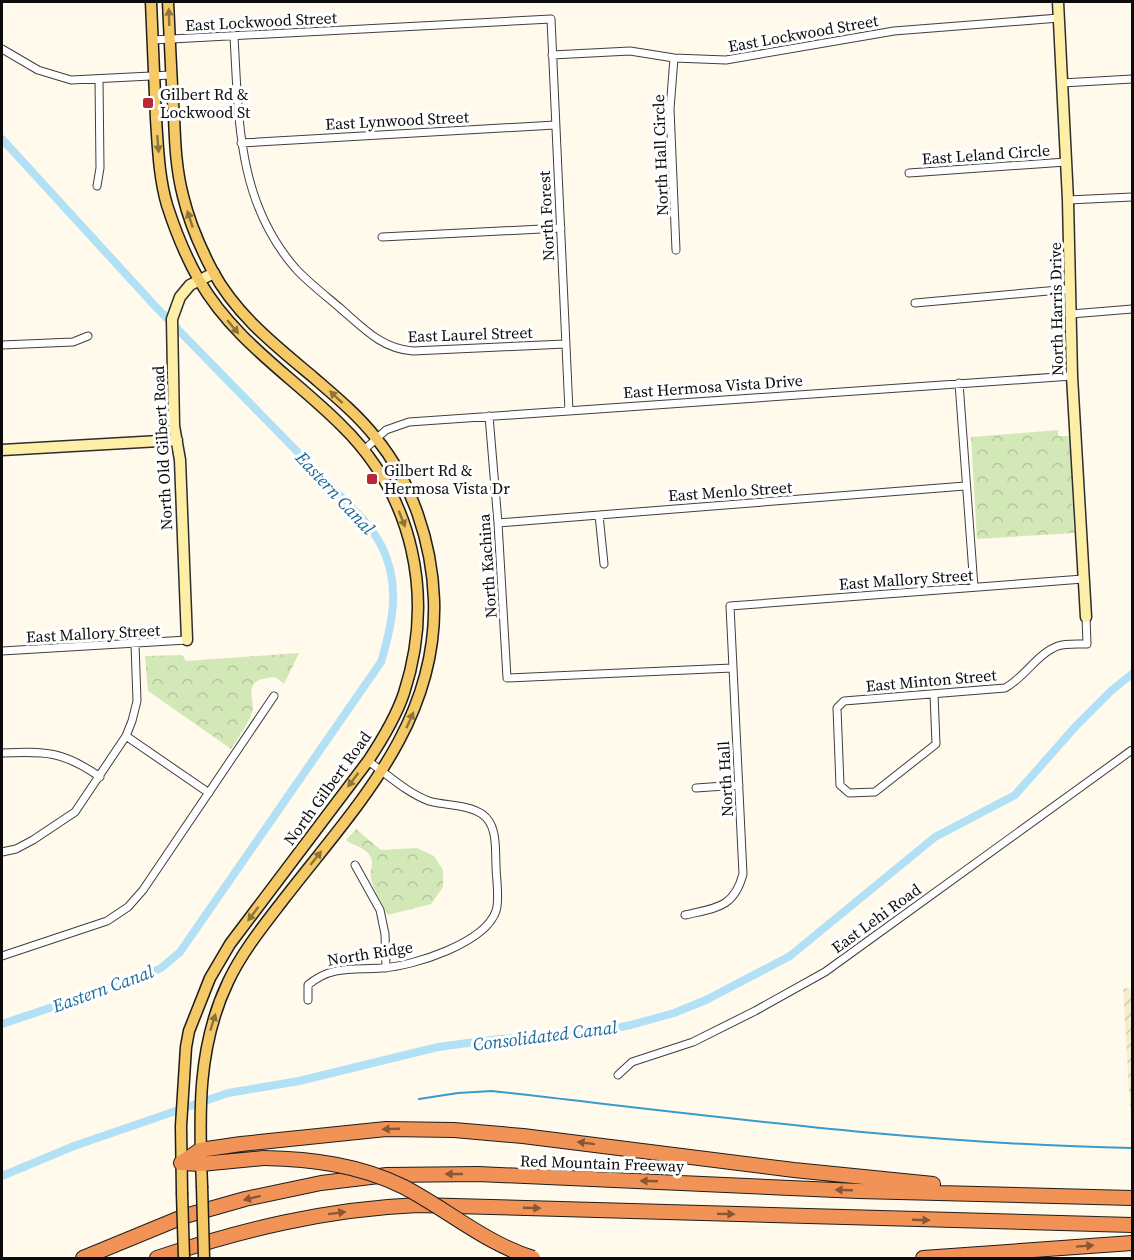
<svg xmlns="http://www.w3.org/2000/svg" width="1134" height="1260" font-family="'Source Serif 4',serif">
  <defs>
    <pattern id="farmland-furrows" width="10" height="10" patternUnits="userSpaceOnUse" patternTransform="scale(1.5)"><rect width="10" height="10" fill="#f3eecd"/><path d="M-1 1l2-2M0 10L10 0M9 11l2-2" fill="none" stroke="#cfcbaf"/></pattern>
    <pattern id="park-crowns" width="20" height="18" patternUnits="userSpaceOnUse" patternTransform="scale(1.5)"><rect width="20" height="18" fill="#d3e8b7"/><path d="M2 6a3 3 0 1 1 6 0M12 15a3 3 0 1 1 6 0" fill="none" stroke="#b4c69c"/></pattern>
  </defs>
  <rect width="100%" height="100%" fill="#fffaec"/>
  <path fill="url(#farmland-furrows)" d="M1123,988l9,1v151z"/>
  <path fill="url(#park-crowns)" d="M1058,430v6h12l4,97 -97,6 -6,-102z
    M299,653l-15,31c-5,-6 -9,-8 -17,-6 -27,4 -9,23 -16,37 -5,12 -13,23 -20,34l-83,-58 -3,-35 37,-1 4,6z
    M356,829l25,21 36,-2 17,8 9,14v17l-12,17 -43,11c-5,-11 -14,-24 -17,-36 -2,-8 4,-15 -1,-23 -5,-9 -17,-10 -24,-16z"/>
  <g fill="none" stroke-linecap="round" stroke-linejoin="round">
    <path stroke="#3a9aca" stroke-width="2" d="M419,1099l39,-6 34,-2c213,24 426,53 640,57"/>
    <path stroke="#b2e0f5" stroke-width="8" d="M2,139l153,167 207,212c7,9 14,17 19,27 20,39 12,77 0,117l-201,290 -19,16 -19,9 -140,47
      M2,1176l72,-30 154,-53 71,-12 139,-34 60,-8 87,-5 46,-9 43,-12 32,-13 84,-44 145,-119 80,-42 61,-69 36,-36 20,-16"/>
    <defs>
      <path id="street" d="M234,37c5,83 3,165 62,232 13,14 30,27 44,39 23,20 42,41 73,43l152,-7
        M153,40l398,-21 18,392
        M2,49l36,21 33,10 100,-5
        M552,55l78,-4 44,7 52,2 168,-29 165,-13
        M674,58l-4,51 6,141
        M1062,83l70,-4
        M241,143l314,-18
        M909,173l157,-11
        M97,186l3,-18 -1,-89
        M1068,200l64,-3
        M382,237l179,-9
        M915,303l155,-14
        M1071,314l61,-5
        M2,345l71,-3 15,-6
        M959,383l15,204
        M489,416l9,107 9,155 225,-10
        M365,449l21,-19 23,-8 663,-46
        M599,515l5,49
        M498,523l467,-37
        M2,651l185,-11
        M934,694l2,50 -61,48 -26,1 -9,-8 -3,-77 7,-7 161,-13c19,-10 33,-35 53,-42 8,-3 20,-2 29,-2l-1,-27
        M126,736l83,57
        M2,753c43,-2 61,-2 98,24
        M696,788l43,-3
        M2,852l14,-3 17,-9 42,-28 51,-76 6,-15 5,-20 -2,-57
        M355,865l25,45 5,24 1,34
        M685,915c31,-7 49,-7 58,-41l-13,-268 353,-27
        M2,956l105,-35 21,-14 15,-17 131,-194
        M308,1000v-15c23,-20 46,-15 74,-17 32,-2 103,-25 114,-57 4,-13 0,-32 0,-46 -1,-16 2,-40 -14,-51 -15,-10 -36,-8 -53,-13 -22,-8 -42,-27 -61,-40
        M618,1075l14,-13 61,-20 62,-31 70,-39 307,-222"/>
      <path id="secondary" d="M1058,2l10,198 4,176 14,241
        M2,450l175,-10
        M187,640l-7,-180 -6,-34 -2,-107 8,-22 10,-12 24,-12"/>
      <path id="primary" d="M151,2c2,39 3,78 5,117 2,29 3,59 11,86 8,25 19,52 32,75 35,61 94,97 142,145 73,71 94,172 63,268 -8,24 -22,47 -36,68l-138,183 -20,34 -21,53 -3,16 -5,79 1,67
        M168,2c2,38 3,76 6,114 1,27 2,53 9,80 6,25 17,51 29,74 24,45 64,76 101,107 22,19 45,38 63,61 36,44 56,105 58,162 4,124 -79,207 -150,299 -20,26 -42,53 -56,83 -31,65 -29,133 -26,204"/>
      <path id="highway" d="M181,1163l19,-13 41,-6 145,-15 68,1 69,6 271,34 139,14
        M181,1163l20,1 63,-6
        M83,1258l102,-42 60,-17 76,-16 66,-8 91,-1 380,17 274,7
        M157,1258c87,-29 170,-49 261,-53l714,20
        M923,1258l209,-15"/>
    </defs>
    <use href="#street" stroke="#3f3f3f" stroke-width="9"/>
    <use href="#secondary" stroke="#2e2e2e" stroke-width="13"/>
    <use href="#primary" stroke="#1d1d1d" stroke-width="13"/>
    <use href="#highway" stroke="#1d1d1d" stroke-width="16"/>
    <use href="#street" stroke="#fff" stroke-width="7"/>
    <use href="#secondary" stroke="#fdeea8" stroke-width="10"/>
    <use href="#primary" stroke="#f5c965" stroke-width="10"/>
    <use href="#highway" stroke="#f19357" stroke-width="14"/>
    <defs>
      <path id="primary-bridge" d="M202,1186l2,72
        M182,1193l2,65"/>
      <path id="highway-bridge" d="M264,1158c48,1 96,7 140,29 44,23 81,56 129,71"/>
    </defs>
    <use href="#primary-bridge" stroke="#1d1d1d" stroke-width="13" stroke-linecap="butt"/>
    <use href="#highway-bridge" stroke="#1d1d1d" stroke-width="16" stroke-linecap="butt"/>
    <use href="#primary-bridge" stroke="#f5c965" stroke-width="10"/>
    <use href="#highway-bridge" stroke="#f19357" stroke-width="14"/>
  </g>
  <defs><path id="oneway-solid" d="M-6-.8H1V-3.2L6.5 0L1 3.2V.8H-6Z" transform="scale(1.5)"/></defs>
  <g fill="#8c743d">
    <use href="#oneway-solid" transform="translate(169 17) rotate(-92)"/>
    <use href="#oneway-solid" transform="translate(158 144) rotate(85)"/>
    <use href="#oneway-solid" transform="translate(190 219) rotate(-108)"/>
    <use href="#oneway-solid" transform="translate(233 327) rotate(50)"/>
    <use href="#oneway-solid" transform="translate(336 397) rotate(-137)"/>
    <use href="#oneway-solid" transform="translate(402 519) rotate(69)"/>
    <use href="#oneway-solid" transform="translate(410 720) rotate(-66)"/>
    <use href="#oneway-solid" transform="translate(353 780) rotate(127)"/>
    <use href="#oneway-solid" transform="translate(316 858) rotate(-52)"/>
    <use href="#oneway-solid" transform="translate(253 914) rotate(127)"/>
    <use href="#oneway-solid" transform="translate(213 1022) rotate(-73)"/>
  </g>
  <g fill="#8a5635">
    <use href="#oneway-solid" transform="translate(391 1129) rotate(178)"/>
    <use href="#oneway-solid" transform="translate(586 1143) rotate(-173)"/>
    <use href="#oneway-solid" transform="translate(454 1174) rotate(-180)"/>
    <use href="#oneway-solid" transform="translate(649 1181) rotate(-178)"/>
    <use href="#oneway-solid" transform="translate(844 1190) rotate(-178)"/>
    <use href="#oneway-solid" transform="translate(252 1198) rotate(166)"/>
    <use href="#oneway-solid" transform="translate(532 1208) rotate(2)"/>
    <use href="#oneway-solid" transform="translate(337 1213) rotate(-7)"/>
    <use href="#oneway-solid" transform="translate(726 1214) rotate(1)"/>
    <use href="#oneway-solid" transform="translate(921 1220) rotate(2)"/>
    <use href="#oneway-solid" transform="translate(1085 1246) rotate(-4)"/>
  </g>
  <g fill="#b92838" stroke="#fff" stroke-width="2">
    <rect x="142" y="97" width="12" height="12" rx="3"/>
    <rect x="366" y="473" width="12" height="12" rx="3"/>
  </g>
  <g text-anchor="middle" stroke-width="6" stroke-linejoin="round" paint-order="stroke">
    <g font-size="16" fill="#0c0c0c" stroke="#fff">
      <text transform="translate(261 21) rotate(-3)" y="6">East Lockwood Street</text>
      <text transform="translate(803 33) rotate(-10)" y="6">East Lockwood Street</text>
      <text transform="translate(397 120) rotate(-3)" y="6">East Lynwood Street</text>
      <text transform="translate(986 154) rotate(-4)" y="6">East Leland Circle</text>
      <text transform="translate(660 155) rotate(-92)" y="6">North Hall Circle</text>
      <text transform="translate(546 216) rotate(-93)" y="6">North Forest</text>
      <text transform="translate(1056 309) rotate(-91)" y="6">North Harris Drive</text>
      <text transform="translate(470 334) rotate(-2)" y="6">East Laurel Street</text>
      <text transform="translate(713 386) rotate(-4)" y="6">East Hermosa Vista Drive</text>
      <text transform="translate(162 448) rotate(-93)" y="6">North Old Gilbert Road</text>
      <text transform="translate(730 491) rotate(-4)" y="6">East Menlo Street</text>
      <text transform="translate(487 566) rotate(-94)" y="6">North Kachina</text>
      <text transform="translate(906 579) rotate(-4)" y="6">East Mallory Street</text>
      <text transform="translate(93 633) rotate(-3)" y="6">East Mallory Street</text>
      <text transform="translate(931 680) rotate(-5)" y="6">East Minton Street</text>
      <text transform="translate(725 779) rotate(-93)" y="6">North Hall</text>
      <text transform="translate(327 788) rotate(-54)" y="6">North Gilbert Road</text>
      <text transform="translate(876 918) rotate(-36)" y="6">East Lehi Road</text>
      <text transform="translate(370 953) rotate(-9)" y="6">North Ridge</text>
      <text transform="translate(602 1163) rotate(2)" y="6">Red Mountain Freeway</text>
    </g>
    <g font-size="16" fill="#0c0c0c" stroke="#fff" text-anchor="start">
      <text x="160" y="100">Gilbert Rd &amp;<tspan x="160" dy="18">Lockwood St</tspan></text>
      <text x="384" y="476">Gilbert Rd &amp;<tspan x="384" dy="18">Hermosa Vista Dr</tspan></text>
    </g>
    <g font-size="18" font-style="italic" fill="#196a9a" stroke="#fff">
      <text transform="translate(335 493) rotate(47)" y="6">Eastern Canal</text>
      <text transform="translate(103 989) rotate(-20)" y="6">Eastern Canal</text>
      <text transform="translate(545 1036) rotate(-7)" y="6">Consolidated Canal</text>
    </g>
  </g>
  <rect width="1134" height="1260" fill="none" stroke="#0c0c0c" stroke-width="6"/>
</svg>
